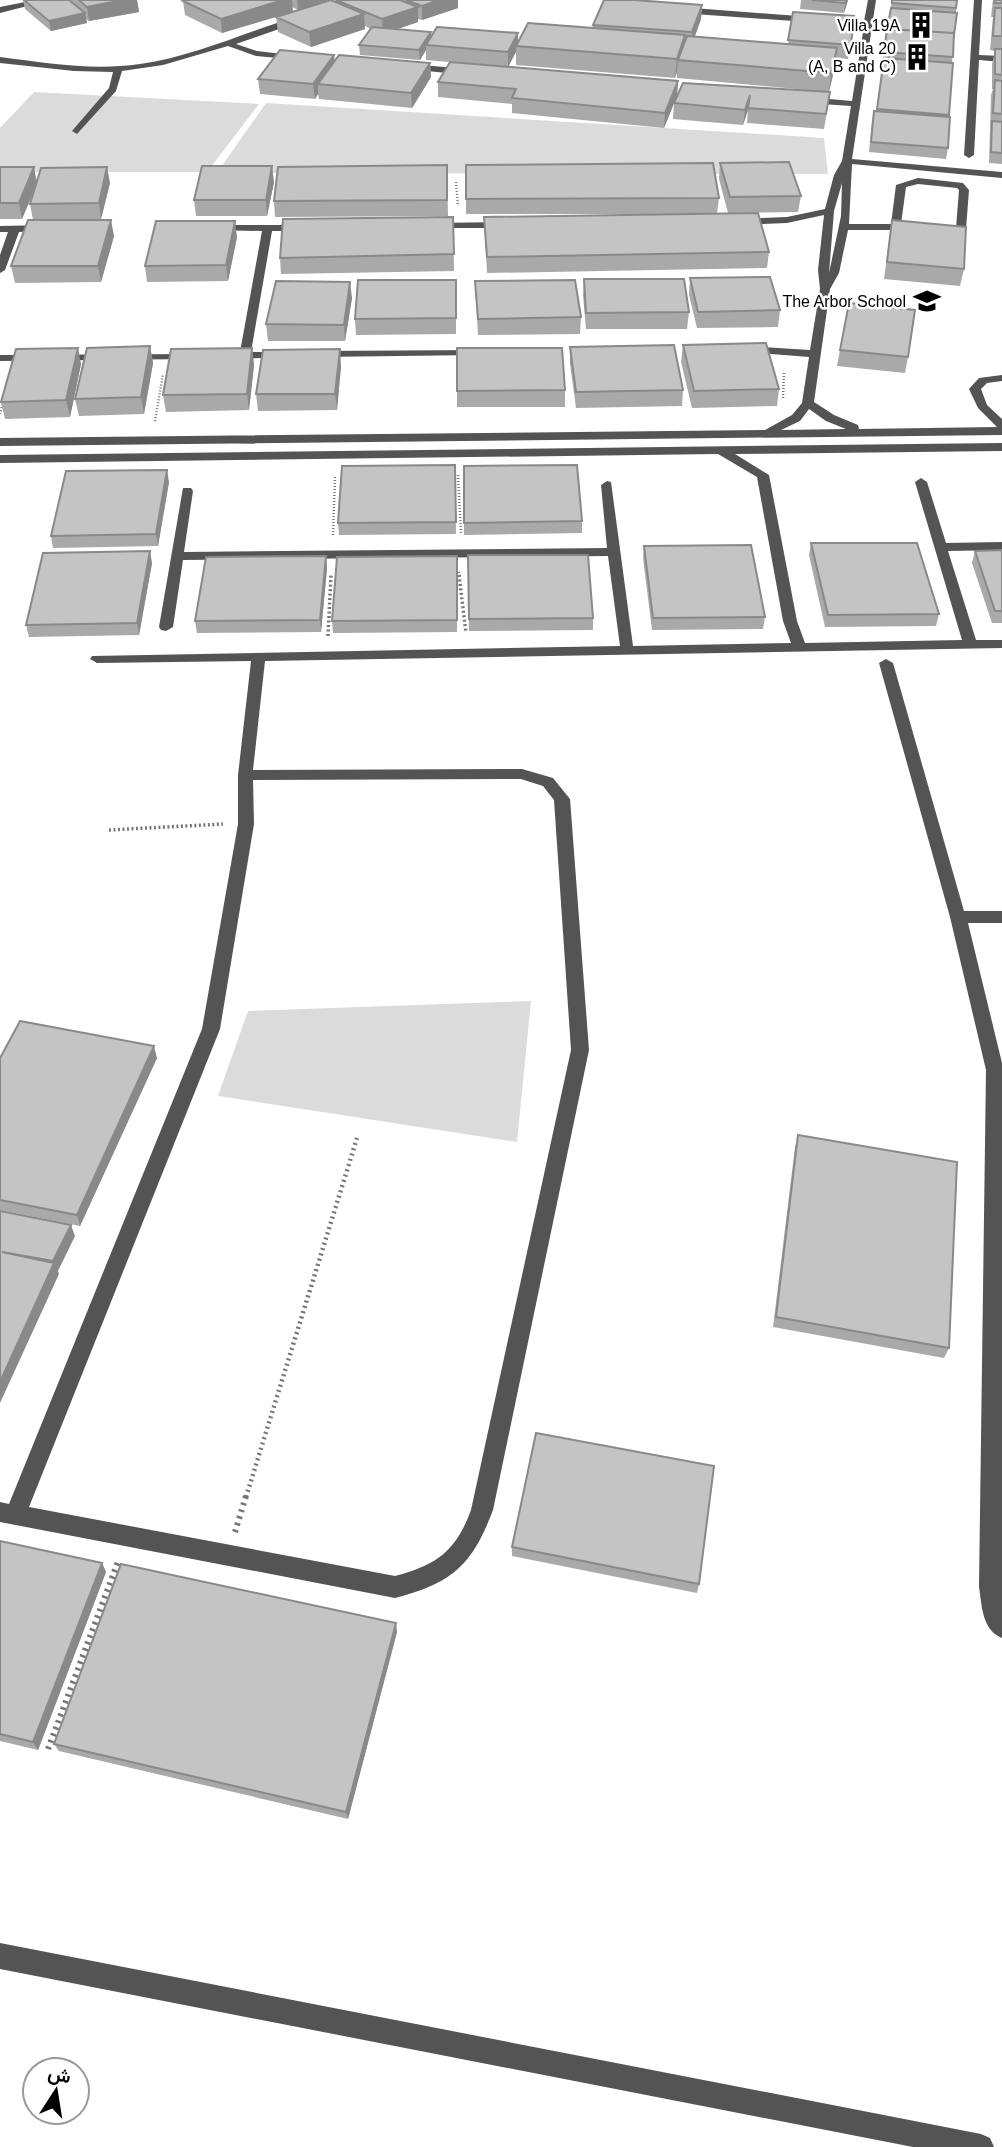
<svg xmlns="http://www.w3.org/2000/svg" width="1002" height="2147" font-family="Arial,Vazirmatn,sans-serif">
  <rect width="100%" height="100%" fill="#fff"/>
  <path fill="#dbdbdb" d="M34,92l225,12 -52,68h-207v-44z
    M266,103l558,35 4,36 -611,-1z
    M531,1001l-14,141 -299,-46 30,-85z"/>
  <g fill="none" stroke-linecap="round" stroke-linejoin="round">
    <path stroke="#767676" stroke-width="2.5" stroke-dasharray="1 2" stroke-linecap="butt" d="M456,182l2,24
      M783,398l1,-26
      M0,414l3,-11
      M155,421l8,-47
      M458,475l3,58
      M333,535l2,-58
      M459,572l1,5"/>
    <path stroke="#767676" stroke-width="3.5" stroke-dasharray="2 2.5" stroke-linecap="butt" d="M459,575l7,58
      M328,636l3,-61
      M109,830l114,-6"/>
    <path stroke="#767676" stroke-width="4.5" stroke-dasharray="2 3.5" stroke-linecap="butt" d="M246,1497l111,-359"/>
    <path stroke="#767676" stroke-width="6" stroke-dasharray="2.5 4.5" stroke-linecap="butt" d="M235,1532l11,-36
      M48,1749l71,-190"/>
    <path fill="#545454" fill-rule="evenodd" d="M35,0h16l-51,13v-6z
      M868,0h8l-24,159 150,13v6l-150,-14 -3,60h42l5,-39 22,-7 45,5 6,7 -3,39 -11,6 -18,-4 5,-3h14l3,-38 -2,-2 -39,-4 -12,3 -5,37 17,2v4h-70l-9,43 -9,16 -16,113 20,13 24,10 1,4 138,-2 -19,-19 -9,-19 10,-11 23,-3v6l-15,2 -6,6 6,16 15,14v16l-1002,11v-8l765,-8 27,-15 10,-12 7,-46 -64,-5 -6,-3 6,-3 65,4 10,-61 -2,-19 6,-55 -37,8 -48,2 -5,-3 5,-3 48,-2 38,-8 9,-34 8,-14 9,-55 -45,-3 -5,-3 5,-3 46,4 12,-75 -184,-13 -4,-3 4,-3 184,14zM842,183l-1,33 -12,57 5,-62zM809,409l17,12 20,8 -65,1 19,-9z
      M974,0h8l-3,55 23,1v6l-23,-2 -5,95 -5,3 -5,-3z
      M299,16l3,5 -66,23 21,7 43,5v4l-44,-4 -28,-10 -65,19 -41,6 -6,20 -39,43 -5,-3 37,-43 4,-16 -39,-1 -74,-8v-6c47,6 93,14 140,7 56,-8 105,-32 159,-48z
      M409,64l59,5 4,3 -4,3 -62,-6v-4z
      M431,223l77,-1 5,3 -5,3h-81v-4z
      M49,225l4,1v4l-34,2 -14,38 -5,3v-18l8,-23h-8v-6z
      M214,225h91l5,3 -5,3h-33l-21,121h36l4,1v4l-60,2 -6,-3 15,-4 22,-121 -52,-1 -1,-2z
      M483,350l2,2 -6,3 -161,2 -6,-3 6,-3z
      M196,354l2,2 -6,3 -192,2v-6z
      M1002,443v8l-267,3 34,21 28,146 8,22 157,-3 -47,-158 6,-4 6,4 19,61 56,-1v8l-54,1 28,89h26v8l-737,13 -12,109 269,-1 31,9 17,21 19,251 -96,460c-21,56 -41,73 -98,88l-395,-76v-20l9,2 193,-475 36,-205v-49l13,-114 -154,2 -7,-4 2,-3 528,-10 -12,-90 -425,4 -10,67 -7,4 -5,-1 -2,-3 24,-139h8l2,3 -9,61 423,-4 -6,-63 6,-4 4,1 22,164 158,-3 -8,-22 -26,-144 -39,-23 -718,9v-8zM521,779l22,7 11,14 17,250 -100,460c-15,41 -34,55 -76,66l-366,-69 191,-478 34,-205 -1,-44z
      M886,659l7,4 71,248h38v12h-34l34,140v575c-20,-8 -20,-32 -23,-51l7,-517 -36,-153 -71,-254z
      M0,1943l981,191 9,4 4,9h-81l-913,-178z"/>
  </g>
  <path fill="#a9a9a9" d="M23,0h114l2,12 -50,9 -3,-2 1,4 -36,8 -26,-22z
    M187,0h141l-30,10 -6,-3 -70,26 -37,-18 -2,-14z
    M335,0h123v8l-36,12 -4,-1v3l-21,7 34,3v5l87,5 75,-14v-3l109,-20 -1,14 -6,17 93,8 5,-32 61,4 -6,43 -12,-1 -7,34 -152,-14v-6l-2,6 -159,-13v-13l-8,15 -82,-7v-10l-6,10 -60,-5 -1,-10 12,-16 -6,-3v3l-54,18 -33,-15 -2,-15 59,-15z
    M801,0h47l-4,13 -44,-4z
    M892,0h65l-5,63h1l-4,53 -1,32 -2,11 -77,-7 3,-31 2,-10h3l8,-68z
    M993,0h9v164l-13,-1 2,-68 2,-6h-1v-25l3,-13 -5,-1 3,-33h-2z
    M334,55l1,6 95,2 1,14 -19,31 -93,-9 -1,-5 -3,5 -55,-5 -2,-15z
    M678,81l-1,15 -13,32 -152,-15v-9l-74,-7v-15z
    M830,92l-6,37 -77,-6 1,-13 -5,15 -70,-6 1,-16z
    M720,163l81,33 -3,16 -70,1 -9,-34z
    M447,165l1,51 -173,1 -1,-16z
    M466,165l253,33 -2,15 52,39 -2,16 -280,5 -3,-56 205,-3h-223z
    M0,167l37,14 73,2 -9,36 -68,1 -3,-16 4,-13 -12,28h-22z
    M274,182l-7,34h-71l-2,-16z
    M453,217l1,54 -173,3 -1,-16z
    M892,220l72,49 -4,17 -76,-7z
    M114,236l-13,46 -86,1 -4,-17z
    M237,237l-9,44 -81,1 -2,-16z
    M690,278l90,32 -2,17 -81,1 -8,-33z
    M584,279l105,33 -2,17h-101l-3,-34z
    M456,280v54l-100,1 -1,-16z
    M475,281l106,36 -1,17 -102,1z
    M352,298l-7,43h-77l-2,-17z
    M849,303l59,54 -3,16 -68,-7z
    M683,345l96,44 -2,17 -85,2 -11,-46z
    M150,346l3,17 -9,51 -65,2 -4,-17z
    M570,347l113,43 -1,16 -106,2 -6,-44z
    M252,348l2,17 -5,45 -83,2 -3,-17z
    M457,348l108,42v17h-108z
    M81,364l-11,53 -65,2 -4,-17z
    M341,366l-4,44 -79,1 -2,-17z
    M455,465l1,69 -117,1 -1,-12z
    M464,466l118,55v12l-118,2z
    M169,482l-11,64 -105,2 -2,-12z
    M811,543l128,71 -3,12 -111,1 -16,-72z
    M644,546l121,71 -2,12 -111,1 -9,-72z
    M1002,550v73h-10l-20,-60 3,-12z
    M468,555l125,63v12l-124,1z
    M326,556l1,12 -6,64 -124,1 -2,-12z
    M457,556v76l-124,1 -1,-12z
    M152,563l-13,72 -110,2 -3,-12z
    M0,1058h157l-77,168 -80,-16z
    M798,1135l151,213 -5,10 -171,-31 22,-180z
    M0,1541l102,22 4,9 -68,178 -38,-9z
    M512,1547l187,37 -2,9 -185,-37z
    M397,1632l-49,187 -289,-68 -5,-7z"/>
  <path fill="#898989" d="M123,0h14l2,12 -50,9 -2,-14z
    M283,0h9l1,12 -71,21 -1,-14z
    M297,0h31l-30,10z
    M439,0h19v8l-36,12v-14z
    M846,0h2l-4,13 1,-10z
    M702,5l-1,14 -10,28 1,-15z
    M418,7v15l-35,12 -1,-15z
    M85,13l2,10 -36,8 -2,-10z
    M364,14l1,15 -54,18 -2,-15z
    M431,32v10l-5,3v5l-6,10 -1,-10z
    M518,33v14l-2,-1v6l-8,15v-15z
    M685,35l-2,19 -5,6 -1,12 -2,6 2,-19z
    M837,48l-2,19 -6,25 2,-19z
    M334,55l1,14 -17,15v10l-3,5 -2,-15z
    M430,63l1,14 -19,31 -1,-15z
    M678,81l-1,15 -13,32 1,-15z
    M750,95l-2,15 -5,15 2,-15z
    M272,166l2,16 -7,34 -1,-16z
    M34,167l3,16 -15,36 -3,-16z
    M107,167l3,16 -9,36 -2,-16z
    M111,220l3,16 -13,46 -3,-16z
    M235,221l2,16 -9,44 -2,-16z
    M350,282l2,16 -7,43 -1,-16z
    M150,346l3,17 -9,51 -3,-17z
    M78,348l3,16 -11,53 -4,-17z
    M252,348l2,17 -5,45 -2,-16z
    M340,349l1,17 -4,44 -2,-16z
    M167,470l2,12 -11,64 -2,-12z
    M150,551l2,12 -13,72 -2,-12z
    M326,556l1,12 -6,64 -1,-12z
    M154,1046l3,12 -77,168 -3,-11z
    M71,1225l4,11 -17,35 1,3 -59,129v-21l54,-118 -1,-3z
    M102,1563l4,9 -68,178 -5,-8z
    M396,1623l1,9 -49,187 -2,-7z"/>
  <path fill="#c4c4c4" stroke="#898989" stroke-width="2" d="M24,0h45l16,13 -36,8z
    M79,0h44l-36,7z
    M187,0h96l-62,19 -38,-18z
    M331,0l33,14 -55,18 -33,-15z
    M336,0h64l18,7 -36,12z
    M406,0h33l-17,6z
    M604,0h30l68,5 -10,27 -99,-7z
    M812,0h34l-1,3z
    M892,0h65l-1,8 -64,-5z
    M995,0h7v3h-8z
    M891,8l66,5 -3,22v-2l-67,-4z
    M995,8h7v28h-9z
    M793,12l61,4 -3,29 -63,-5z
    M528,23l157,12 -8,24 -161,-13z
    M372,27l59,5 -12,18 -60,-5z
    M437,27l81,6 -10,19 -82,-7z
    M887,29l67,4 -1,24 -69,-5z
    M687,36l150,12 -6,25 -153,-13z
    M995,49h7v26l-7,-1z
    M280,50l54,5 -21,29 -55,-5z
    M339,55l91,8 -19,30 -93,-9z
    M884,58l69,5 -4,52 -72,-6z
    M450,62l228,19 -13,32 -153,-15 4,-9 -78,-7z
    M995,80l7,1v33l-9,-1z
    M683,83l147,9 -4,22 -78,-6 2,-13 -5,15 -71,-7z
    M874,111l76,6 -2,31 -77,-6z
    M992,121l10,1v31l-11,-1z
    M789,162l12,34 -71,1 -10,-34z
    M713,163l6,35 -253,1v-34z
    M447,165v35l-173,1 4,-34z
    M202,166h70l-6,34h-72z
    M0,167h34l-15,36h-19z
    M107,167l-8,36 -69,1 11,-36z
    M758,213l11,39 -282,5 -3,-40z
    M453,217l1,37 -174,4 3,-39z
    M28,220h83l-13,46h-87z
    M892,220l74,7 -2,42 -77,-7z
    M156,221h79l-9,44 -81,1z
    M770,277l10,33 -82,2 -8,-34z
    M584,279h100l5,33 -103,1z
    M358,280h98v38l-101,1z
    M575,280l6,37 -103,2 -3,-38z
    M276,281l74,1 -6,43 -78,-1z
    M849,303l66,7 -7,47 -68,-7z
    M766,343l13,46 -85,2 -11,-46z
    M674,345l9,45 -107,2 -6,-45z
    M150,346l-9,51 -66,2 12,-51z
    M78,348l-12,52 -65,2 15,-53z
    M252,348l-5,46 -84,1 8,-46z
    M457,348h105l3,42 -108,1z
    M340,349l-5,45h-79l7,-44z
    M455,465l1,57 -118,1 4,-57z
    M577,465l5,56 -118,2v-57z
    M167,470l-11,64 -105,2 15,-65z
    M811,543h106l22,71 -111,1z
    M751,545l14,72 -112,1 -9,-72z
    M1002,550v61h-7l-20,-60z
    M150,551l-13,72 -111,2 17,-72z
    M468,555h120l5,63 -124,1z
    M326,556l-6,64 -125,1 11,-64z
    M457,556v64l-125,1 5,-64z
    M20,1021l134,25 -77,169 -77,-15v-142z
    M798,1135l159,27 -8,186 -173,-31z
    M0,1211l71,14 -18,36 -51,-9 52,11 -54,119z
    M536,1433l178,33 -15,118 -187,-37z
    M0,1541l102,22 -69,179 -33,-8z
    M121,1564l275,59 -50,189 -292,-68z"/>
  <defs>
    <symbol id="building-bare" viewBox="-9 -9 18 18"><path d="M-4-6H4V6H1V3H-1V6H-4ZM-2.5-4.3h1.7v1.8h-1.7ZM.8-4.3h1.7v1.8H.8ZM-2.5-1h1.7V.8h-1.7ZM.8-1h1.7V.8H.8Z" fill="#000" stroke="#fff" stroke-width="2.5" paint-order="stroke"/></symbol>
    <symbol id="school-bare" viewBox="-9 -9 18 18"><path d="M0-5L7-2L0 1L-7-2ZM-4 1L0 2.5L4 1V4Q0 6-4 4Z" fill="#000" stroke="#fff" stroke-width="2.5" paint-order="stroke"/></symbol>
  </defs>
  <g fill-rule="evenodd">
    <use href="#building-bare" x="902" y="6" width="38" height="38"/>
    <use href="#building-bare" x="898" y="38" width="38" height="38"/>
    <use href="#school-bare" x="908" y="282" width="38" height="38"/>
  </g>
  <g text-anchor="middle" stroke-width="5" stroke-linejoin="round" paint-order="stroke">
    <g font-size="16" fill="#000" stroke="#fff" text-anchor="end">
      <text x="900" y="31">Villa 19A</text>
      <text x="896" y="54">Villa 20<tspan x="896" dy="18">(A, B and C)</tspan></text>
      <text x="906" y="307">The Arbor School</text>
    </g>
  </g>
  <g transform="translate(56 2091) rotate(12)"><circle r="33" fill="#ffffff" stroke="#999999" stroke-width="2"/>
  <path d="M0-5L12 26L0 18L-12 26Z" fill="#000000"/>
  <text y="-10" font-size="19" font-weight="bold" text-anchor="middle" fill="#000000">ش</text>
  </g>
</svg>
